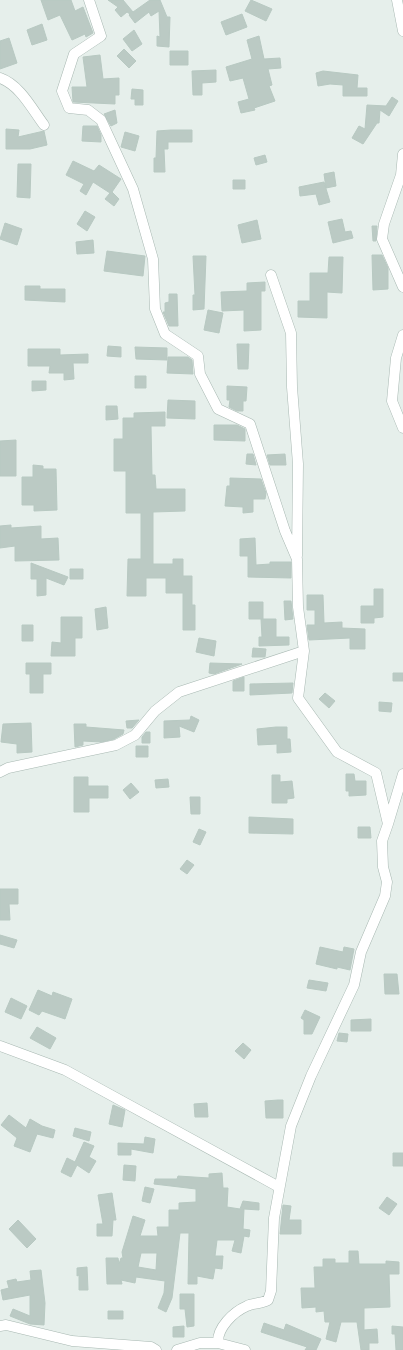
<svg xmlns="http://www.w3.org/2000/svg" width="403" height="1350" font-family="Helvetica,sans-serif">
  <rect width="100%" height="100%" fill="#e6efeb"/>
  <path fill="#bbcac4" stroke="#b8c9c2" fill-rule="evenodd" d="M41,0h30l4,11 8,-4 10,26 -7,4 -1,-3 -13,6 -12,-25 -12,5z
    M108,0h15l10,12 17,-12h10l7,17h3l-1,30 -12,-1v-10l3,1 -1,-26 -8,5 -2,-4 -14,11 -6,-8 1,-1 -3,-2 -6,5 -6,-7 3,-3z
    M251,0l21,9 -6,12 -21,-10z
    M242,14l5,13 -21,8 -5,-13z
    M42,24l5,16 -15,5 -5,-15z
    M134,30l8,14 -10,7 -9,-12z
    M259,36l5,23 16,-1 1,10 -13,1 4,16 -3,1 6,15 -21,7 1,2 -14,3 -3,-11 11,-3 -6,-21 -13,3 -4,-14 26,-8 -5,-19z
    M9,38l8,25 -17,6v-28z
    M124,49l12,12 -7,7 -12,-12z
    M170,51h18v14h-18z
    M100,55l3,24 16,-1v17h-4v9l-42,-2 -1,-15h15l-4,-30z
    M216,70v12l-14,1v12h-9l-1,-24z
    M323,71l35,4 -1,13h10v8h-24v-11l-13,-1 -12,2 -2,-13z
    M132,89l11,1v15h-8v-6h-4z
    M392,97l6,4 -9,15 -9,-6 -1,13h-2l-14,21 -11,-6 7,-12 6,3 2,-24 19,1z
    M115,110l2,13 -6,3 -7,-12z
    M83,126h14l4,9v7l-19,-1z
    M6,129l13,1 -1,7 26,-6 3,14 -17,4h-24z
    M171,130h21v12h-24v7h-4l1,23h-11v-14h2l1,-27z
    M125,132l14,4 -4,15 -14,-4z
    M265,155l2,7 -11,3 -2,-7z
    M73,161l21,10 5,-6 22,14 -9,13 7,7 -5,7 -9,-7 5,-6 -17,-11 -7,13 -6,-4 4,-7 -18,-9z
    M18,164h13l-1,34 -13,-1z
    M334,172l2,14 -10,2 -2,-14z
    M233,180h12v9h-12z
    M324,182l6,20 -11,3 -3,-11 -16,2 -1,-9z
    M85,211l10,6 -8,14 -10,-7z
    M342,219l3,13 6,-1 2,7 -20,5 -5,-21z
    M257,220l4,19 -19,4 -4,-18z
    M5,223l17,6 -5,16 -17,-6z
    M372,226h5l-1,15h-3z
    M93,240l1,13 -17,1 -1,-12z
    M107,251l38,5 -2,20 -39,-5z
    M372,255h10l6,13v21l-15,1z
    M193,256h13l-2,53 -11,1v-15h2z
    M329,257h14l-1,36 -15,-1v26l-29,-1v-16h12v-28h18z
    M265,282v9h-4v39l-17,1v-21l-22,1 -1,-19 26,-1v-8z
    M25,286h15v3h25v13l-40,-2z
    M169,294h8l1,32h-9l-6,-14h2v-9l4,-1z
    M208,310l15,3 -4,20 -15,-3z
    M237,344h12l-1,25h-10z
    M108,346l13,1v10l-14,-1z
    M135,347l32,1v12l-31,-1z
    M28,349h32v6l28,-1v9h-15l1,16 -10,1v-7h-15l1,-7h-22z
    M168,357h20l4,3 1,14 -26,-1z
    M135,376h11v12h-11z
    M32,381h14v9l-14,1z
    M227,386l20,1 -1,14h-3v10h-6l-8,-4 1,-7h-3z
    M168,400l27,1v18l-28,-1z
    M106,406h11l1,13 -12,1z
    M165,412v14h-14l1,49h3l1,14h29v22l-32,1v52h20v-5h10v17h9v29h3v25h-12v-37h-17v-15h-20v18h-19l1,-37h13v-46h-15v-42h-12v-32h9v-21h11v-5z
    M214,425h23l8,4v12l-31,-1z
    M16,440v36h-16v-35z
    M247,454h6l3,11 -10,-1z
    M285,454l1,11h-16l-3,-10z
    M33,465l10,1v3h13l1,41 -23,1v-6h-12v-28h11z
    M230,478l31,1 5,14 -1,6h-12v13l-10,1v-6l-18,-1 2,-20h3z
    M11,525v3l30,-2v13l17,-1 1,22 -44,1v-15l-15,2v-22z
    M255,538l1,27 14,-1v-2h21v16l-43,-1v-21h-8v-17z
    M31,563l37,14 -4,8 -18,-7v17l-9,1v-17h-6z
    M70,569h13v10h-13z
    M374,589h9v28l-9,1v5h-13v-17h13z
    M307,595h16l1,28 18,-1v6l23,1v20h-15v-11l-41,2 -2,-15h8v-15h-8z
    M284,601h7l2,18 -8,1z
    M249,602h14v17h-14z
    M106,607l2,21 -11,2 -2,-21z
    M61,617h21v21h-7v18h-24l1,-14 9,1z
    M261,619h15v18h13v8l-30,1v-9h3z
    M22,625h11v16h-11z
    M199,638l17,3 -2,15 -18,-4z
    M253,648l13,1 -1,8h-13z
    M26,663h25v11h-8v19h-13v-19h-4z
    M210,663l32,1 -28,10 -5,-1z
    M393,673h10v8h-10z
    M244,677v14h-11v-10z
    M293,683l-1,10 -42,2v-11z
    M325,693l10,8 -6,7 -10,-9z
    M379,702l13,1 -1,9 -12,-1z
    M191,716l8,4 -5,12 -15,-6 1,11 -16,1v-17l26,-1z
    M139,720l-7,8h-5l-1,-7z
    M31,723l1,29 -15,1v-9l-16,-2 2,-18z
    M74,724h12v3l38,3 -1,4 -9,5 -13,3 -18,-1v4l-8,2z
    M276,727h11v12h3l1,13 -14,1v-9l-19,1 -1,-16z
    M146,732h4v11h-8v-6z
    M136,746h12v11h-12z
    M346,774h8l1,7h11v14l-17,1v-5h-3z
    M272,775h8v7l12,-1 2,17 -7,1v4h-15z
    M74,777h14v9h20v12h-19v14h-15z
    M168,779l1,8 -13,1 -1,-8z
    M131,783l8,9 -9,7 -7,-9z
    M190,797h10v17h-9z
    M249,817l44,2v15l-44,-1z
    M358,827h12l1,11h-13z
    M199,829l7,3 -6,13 -7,-3z
    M187,860l7,5 -7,9 -7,-5z
    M0,889h18v15h-9l1,16h-10z
    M0,935l17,5 -3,8 -14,-4z
    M320,947l23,5 1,-5 10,2 -4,21 -13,-3v2l-21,-5z
    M384,974h13l2,20h-14z
    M309,980l19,3 -2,8 -19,-3z
    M38,990l14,6 1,-4 19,7 -7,20 -23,-8 -3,4 -10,-5z
    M11,998l16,8 -6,13 -16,-7z
    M305,1010l15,7 -8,17h-8v-14l-3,-2z
    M371,1019v12h-20v-11z
    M37,1027l19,11 -6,11 -20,-11z
    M339,1033l9,1 -1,8 -10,-1z
    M243,1043l8,7 -7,9 -9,-8z
    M278,1100h5v18h-17l-1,-17z
    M207,1103l1,14h-13l-1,-13z
    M113,1105l12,5 -3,17 -13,-3z
    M9,1115l17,13 4,-9 12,7 13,4 -2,8 -16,-4 -7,18 -16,-6 3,-8 -16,-13z
    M75,1128l16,4 -2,9 -16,-5z
    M145,1137l10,2 -2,14 -22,-4v6h-13v-12l26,1z
    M84,1142l10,4 -5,11 7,4 -7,12 -12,-8 -6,12 -10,-5 6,-14 8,4z
    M393,1153h10v13h-10z
    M124,1165l12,1 -1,15 -12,-1z
    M222,1173l1,15h5l-1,19 13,2 3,-8 16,2v7l-15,-1 -1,20 7,1 -1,7 -5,-1 -3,17 -9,-2 3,-11h-18l-2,16h8l-1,13 -7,-1 -2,11 -16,-3v8h-9l1,-51h-9l-8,65 -6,14 -8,-4 6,-15 1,-12 -29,-4 -1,6 -14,-3 1,4h-15l-1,-26h12l1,6 2,-6h2l-1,-6 11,-36 12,4 -5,16h18l-1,-9h12v-17h10v-7l17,-1v-13l-42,-5 1,-5h22l1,-3 31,2v-4zM141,1253h16l-1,17 -18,-3z
    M145,1187l9,2 -4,14 -8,-2z
    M112,1193l4,27h-3l-1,16h-15v-12h6l-5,-29z
    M387,1197l10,7 -8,11 -10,-7z
    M283,1205l8,1 -2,14h12v14h-21z
    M18,1220l18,19 -9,9 -18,-19z
    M349,1251h9l1,13h27v-3l13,1v12h-10l1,33 -26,1v22l13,-1 1,14h-9v7h-8l-4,-28h-16l-5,20 -10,-3 4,-17h-5l-1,-11 -8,1v-5l-14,1 -1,-20h14l-1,-21h9v-8h12v4h14z
    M87,1267l1,23h-9v-15l-2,1v-8z
    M41,1270l4,33 -1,22 -14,-1 -20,-8 3,-7 17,7v-21l-27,5 -2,-10 8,-2 -2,-7 9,-2 1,3 14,-2 -1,-9z
    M180,1294h14v32l-7,1 -2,-18h-5z
    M108,1311h15v8h-15z
    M264,1323l20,7 2,-6 35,15 -5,11h-11l2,-3 -46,-15z
    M184,1326v11h-11v-10z
    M392,1326l11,1v23h-7l-1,-16h-3z"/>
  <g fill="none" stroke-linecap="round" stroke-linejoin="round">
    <defs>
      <path id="minor" d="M89,0l12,36 -27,18 -12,37 7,17 19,2 13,10 32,69 20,70 2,50 10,25 33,22 2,18 18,35 32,15 35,107 12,28 1,48 6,44 -6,47 39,54 39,21 12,51 -6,17 1,26 4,15 -2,14 -24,56 -7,33 -43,91 -20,50 -17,92 -3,73 -3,9c-8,4 -15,3 -21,6 -14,6 -30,22 -29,37l27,7
        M397,0l6,31
        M0,78c20,7 32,31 44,47
        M403,154l-2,21 -17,49 -2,15 21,48
        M271,275l20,58 1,54 6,77 -1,92
        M403,335l-7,23 -4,43 11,27
        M0,772l8,-4 108,-23 19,-10 20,-24 24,-19 125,-41
        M388,824l15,-50
        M0,1046l65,24 214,117
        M0,1326l6,-1 66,16 79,6 5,3
        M177,1350l23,-7h18"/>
    </defs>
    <use href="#minor" stroke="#a8b8b2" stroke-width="11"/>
    <use href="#minor" stroke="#fff" stroke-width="10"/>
  </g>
</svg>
